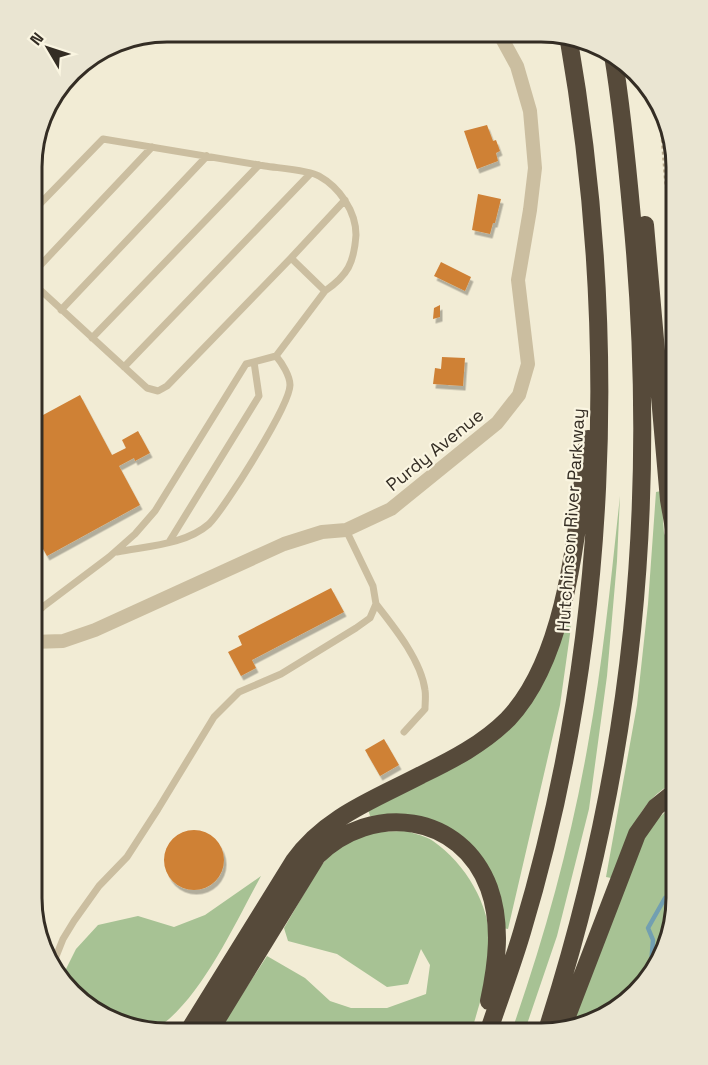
<svg xmlns="http://www.w3.org/2000/svg" width="708" height="1065" font-family="'Space Grotesk',sans-serif">
  <defs>
    <filter id="shadow"><feDropShadow dx="2.5" dy="4.5" stdDeviation="0" flood-color="#0004"/></filter>
  </defs>
  <rect width="100%" height="100%" fill="#f2ecd5"/>
  <path fill="#a7c294" d="M661,491l3,42 12,27v222c-38,16 -50,61 -65,96l-5,-1 31,-172 11,-101 8,-112z
    M620,496l-3,65 -10,115 -18,133 -32,127 -33,97h-13c33,-94 60,-191 77,-289 15,-82 23,-165 32,-248z
    M565,620l6,7 -11,78 -52,224 -6,-1 -17,-66 -74,-47 -41,1 -2,-7 144,-88z
    M676,802v105l-27,73 -56,43 -21,4 56,-154 22,-47z
    M407,831c8,3 19,5 26,10 33,23 58,65 57,106 -1,30 -11,58 -19,86h-251l2,-8 45,-69 38,22 25,23 21,7h36l39,-14 4,-29 -9,-16 -13,35 -21,3 -50,-33 -49,-13 -4,-13 35,-60 18,-21 31,-15z
    M261,876c-24,44 -55,111 -92,143 -6,6 -17,8 -25,11l-59,-24 -22,-31 13,-26 22,-24 40,-9 36,11 31,-12z"/>
  <g fill="none" stroke-linecap="round" stroke-linejoin="round">
    <path stroke="#729fb1" stroke-width="4.5" d="M650,978l3,-38 -5,-12 17,-30 11,-8"/>
  </g>
  <path fill="#cf8136" filter="url(#shadow)" d="M487,125l6,16 3,-1 4,11 -4,2 2,8 -21,8 -13,-38z
    M478,194l23,5 -6,24h-2l-3,11 -18,-4z
    M441,262l30,15 -6,14 -31,-15z
    M440,305v12l-7,2 1,-11z
    M442,357l23,1 -2,28 -30,-2 2,-16 6,1z
    M80,395l32,60 14,-7 -4,-8 16,-9 12,22 -15,8 -1,-3 -15,8 21,39 -93,51 -15,-27v-108z
    M331,588l13,24 -92,48 4,8 -15,8 -13,-24 14,-7 -4,-9z
    M384,739l15,26 -19,11 -15,-26z
    M164 860a30 30 0 1 1 60 0a30 30 0 1 1-60 0Z"/>
  <g fill="none" stroke-linecap="round" stroke-linejoin="round">
    <path stroke="#b6a88b" stroke-width="2" stroke-dasharray="3 3" stroke-linecap="butt" d="M662,110l-2,6 5,65 11,83"/>
    <path stroke="#cbbea0" stroke-width="7" d="M33,211l70,-72c54,9 108,18 162,27 12,2 44,4 54,10 20,11 37,35 37,59 -2,28 -8,40 -31,56
      M291,258l54,-58
      M33,273l119,-126
      M61,310l146,-154
      M92,338l167,-173
      M124,367l186,-193
      M169,542l90,-146 -5,-34
      M117,552c30,-6 68,-7 92,-28 16,-16 81,-119 81,-139 0,-9 -8,-22 -14,-29
      M32,590l10,18
      M376,604c18,23 45,56 49,86 1,6 0,13 0,19l-21,23
      M32,615l77,-58 26,-23 20,-23 91,-147 30,-8 49,-65 -34,-33 -124,128 -9,5 -11,-3 -111,-102 -4,4
      M53,964l10,-25 11,-18 25,-35 28,-29 31,-48 56,-92 25,-25 42,-18 75,-46 14,-10 6,-14 -3,-18 -27,-56"/>
    <path stroke="#cbbea0" stroke-width="14" d="M32,642l31,-1 32,-11 189,-86 38,-12 24,-2 45,-21 106,-86 22,-28 9,-31 -10,-84 12,-70 5,-42 -5,-57 -13,-45 -17,-31"/>
    <path stroke="#564a3a" stroke-width="18" d="M645,225l24,275 7,40
      M562,1029l75,-195 19,-27 20,-16
      M188,1032l106,-171c31,-44 81,-62 127,-86 31,-15 62,-31 87,-56 61,-64 69,-195 80,-280
      M209,1032l108,-176c55,-54 144,-43 172,32 13,36 8,76 0,113
      M488,1033c11,-33 24,-67 34,-101 87,-290 98,-600 46,-897
      M546,1033c88,-271 113,-533 86,-815 -5,-55 -10,-109 -19,-163"/>
  </g>
  <g text-anchor="middle" stroke-width="4.5" stroke-linejoin="round" paint-order="stroke">
    <g font-size="18" fill="#342d24" stroke="#faf5e1">
      <text transform="translate(435 450) rotate(-39)" y="6">Purdy Avenue</text>
      <text transform="translate(571 520) rotate(-86)" y="6">Hutchinson River Parkway</text>
    </g>
  </g>
  <path d="M0 0H708V1065H0ZM167 42H541A125 125 0 0 1 666 167V898A125 125 0 0 1 541 1023H167A125 125 0 0 1 42 898V167A125 125 0 0 1 167 42Z" fill="#eae5d2" fill-rule="evenodd"/>
  <path fill="none" stroke="#342d24" stroke-width="3" d="M167 42H541A125 125 0 0 1 666 167V898A125 125 0 0 1 541 1023H167A125 125 0 0 1 42 898V167A125 125 0 0 1 167 42Z"/>
  <g transform="translate(48 48) rotate(309)" stroke="#faf5e1" stroke-width="4.5" paint-order="stroke">
  <path d="M0-4.5L10 22L0 15L-10 22Z" fill="#342d24"/>
  <text y="-9" font-size="16" font-weight="bold" text-anchor="middle" fill="#342d24">N</text>
  </g>
</svg>
